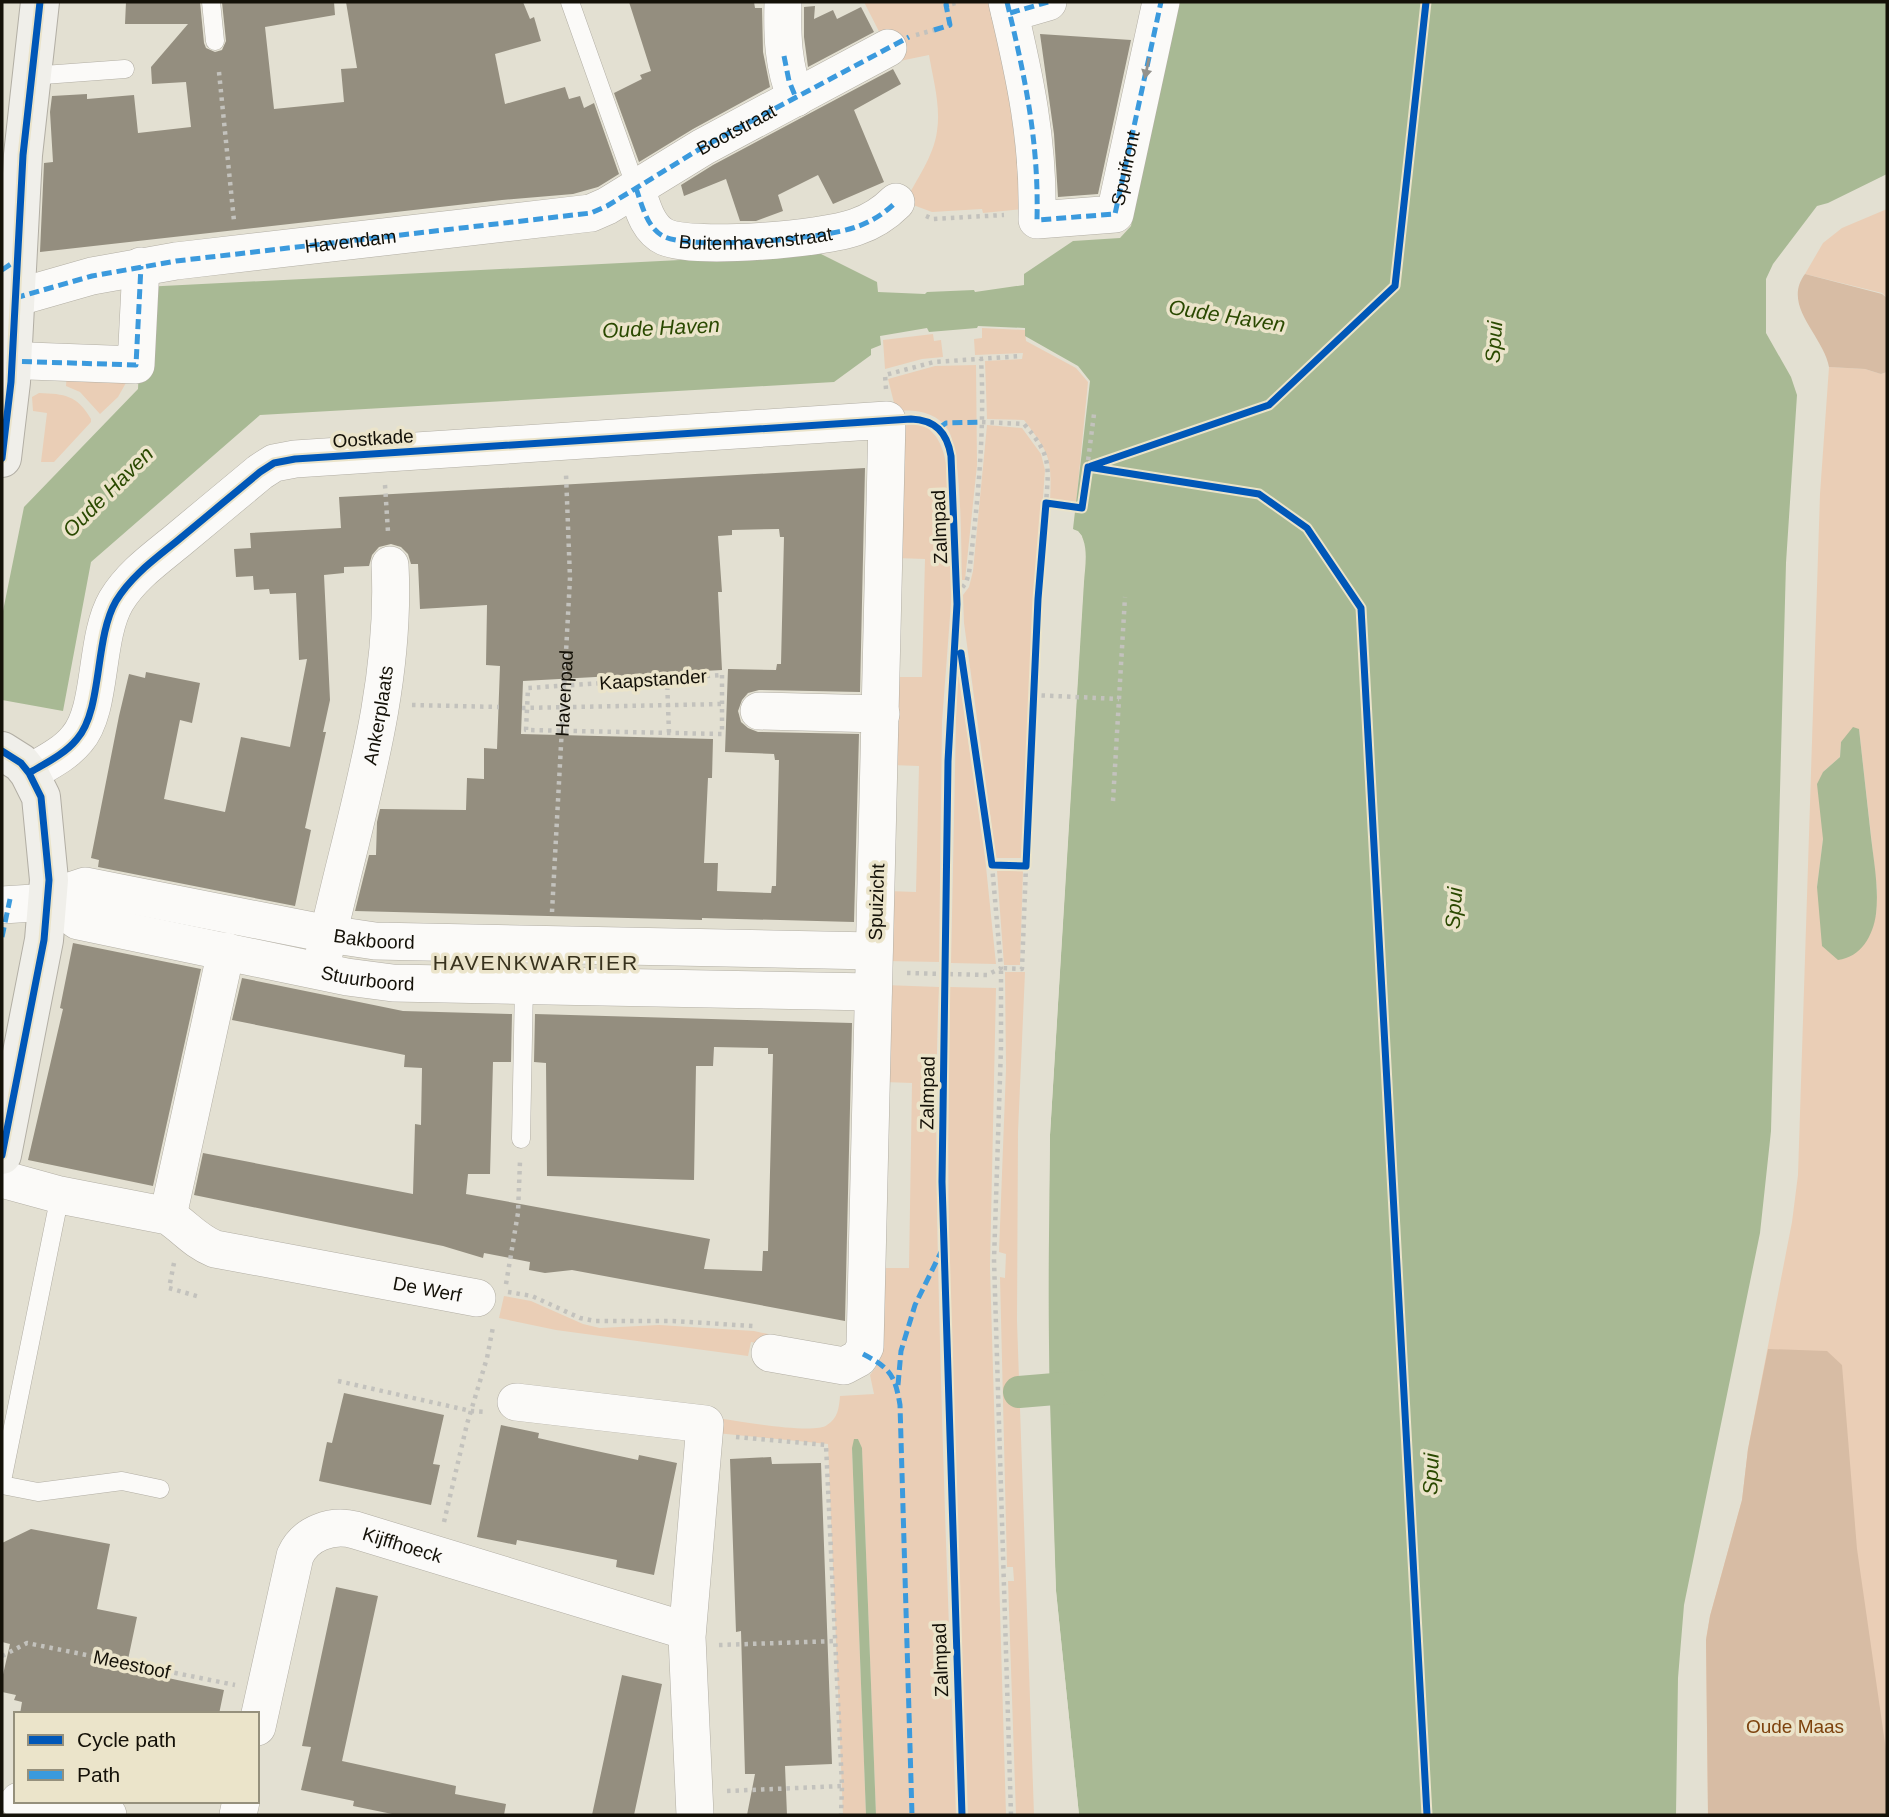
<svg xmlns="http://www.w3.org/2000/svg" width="1889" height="1817" font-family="Helvetica,sans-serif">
  <rect width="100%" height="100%" fill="#e3e0d2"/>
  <path fill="#eaceb6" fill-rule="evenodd" d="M864,2h130l21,115 8,92 -40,4 -1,-4 -50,3 -27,-10c11,-22 29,-46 32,-71 4,-25 -4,-52 -8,-76l-39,8 -1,-12z
    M1887,209v89l-5,-5 -77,-19 18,-31 19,-15z
    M982,328l43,2 1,11 50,27 12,14 -12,122 -26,-3c2,-43 0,-47 -26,-81l-37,-1 -2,-58 37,-2 1,-6 -48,2 -1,-16 8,-1z
    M933,334l1,7 7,-1 2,17 -21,2 -37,10 -2,-29z
    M976,365l1,100 -12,115h-3c-1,-30 0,-129 -14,-150 -11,-18 -32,-21 -52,-19l-8,-32 47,-13z
    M1829,367l36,2 16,5 6,-2v1443h-179l-2,-176 4,-23 32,-116 6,-51 44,-227 6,-47 22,-681zM1859,729l18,160 -1,27 -59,-29 6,-48v-67l17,-15 1,-15z
    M67,372l60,9 -9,16 -18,17 -20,-22 -14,-6z
    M39,393c26,1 38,2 52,26v3l-37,40h-13l6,-49 -14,-2 -1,-14z
    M920,424c17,7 23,23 26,39l6,127 -10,132 -3,240 -54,-1 3,-70 28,1 3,-126 -28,-1 2,-88h29l3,-118 -29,-1 1,-132z
    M987,425l35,3 19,26 4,16 -12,164 -9,224h-28l-32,-235 -1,-28 6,-8 4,-16z
    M957,673l2,5 26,179 11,107 -45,-1z
    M997,871h26l-3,94h-16z
    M1005,972h20l-7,160 -1,189 17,494h-18l-8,-234h6l-1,-14h-6l-7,-290 5,1 1,-24 -7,-2 7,-183z
    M885,985l54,2c-5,119 -2,237 1,356 4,157 10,315 16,472h-80l-14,-366 -4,-10 -6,9 14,367h-23l-15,-371 -112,-11 1,-15c20,3 97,17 110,7 11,-7 12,-17 13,-29l34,-2 -4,-19 6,-8 1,-6 4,-93h28l3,-185 -28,-1z
    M950,987l46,1 -6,279 16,548h-38c-10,-276 -25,-552 -18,-828z
    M504,1296l27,5 52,23 17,4 59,-3 95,6 14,3 -1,11 -16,-3 -3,14 -192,-26 -57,-12z"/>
  <path fill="#d7bca4" d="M1805,274l77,20 5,4v74l-6,2 -16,-5 -36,-2c-5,-31 -48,-61 -24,-93z
    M1768,1349l59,2 15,14 15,184 30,208v58h-179l-2,-175 4,-24 32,-116 6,-51z"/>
  <path fill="#a8b994" d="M1173,2h714v172l-59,29 -11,3 -44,58 -7,15v54l25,44 6,18 -11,168 -15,568 -11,102 -76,372 -6,73 -2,137h-597l-23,-224 -6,-150 -2,-194 2,-112 34,-553c1,-16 7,-46 -11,-53l17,-148 -12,-15 -53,-30v-8l-47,-2 -1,2 -48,4 -2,-4 -47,8 1,9 -10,4v6l-37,27 -574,33 -169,147 -28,149 -61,-11v-84l22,-109 114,-118 5,-102 676,-34 58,29 1,10 47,2 2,-2 47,-2 1,2 49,-7v-11l49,-33 47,-3 11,-12z
    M1853,727l6,2c4,36 8,72 12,108 3,26 8,51 5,77 -3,22 -15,43 -38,46l-16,-14 -5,-59 6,-48 -6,-55 6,-12 17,-15 1,-15z
    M854,1439h4l4,9 14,367h-10l-14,-367z"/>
  <path fill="#e3e0d2" d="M1070,529l8,2 4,5 3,20 -35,579 -2,203 8,253 23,224h-3l-23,-224 -8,-253 2,-204 34,-552 -1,-41z"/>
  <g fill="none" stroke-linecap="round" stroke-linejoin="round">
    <path stroke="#a8b994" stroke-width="32" d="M1019,1392l72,-6"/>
    <path stroke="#2a4900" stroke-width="2" stroke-dasharray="9 7" stroke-linecap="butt" d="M1088,467l171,27 48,34 54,80 66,1207
      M1089,467l180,-62 126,-119 31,-284"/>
  </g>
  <path fill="#948e7f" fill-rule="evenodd" d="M126,2h74l4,41 2,5 9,4 7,-2 4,-9 -4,-39h112l1,13 -70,12 9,82 70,-7 -3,-33 16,-1 -11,-66h177l7,17 4,-2 7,24 -46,13 10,50 60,-17 4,12 11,-3 4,12 10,-5 25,71 -21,13 -25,7 -71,6 -462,52 4,-89 9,-1 -3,-50 2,-16 35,-2v5l47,-4 4,38 53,-6 -5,-45 -34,2 -1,-17 37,-43h-63z
    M629,2h125l1,6h7l1,44 7,35 -77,42 -54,33 -25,-69 28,-14 -2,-4 11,-4z
    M815,6l-1,13 19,-9 4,9 24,-12 13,25 -66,35 -4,-30v-30z
    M1040,34l91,6 -33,154 -40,3 -4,-63z
    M893,69l8,15 -47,26 30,72 -51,22 -15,-29 -40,20 5,16 -27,10h-16l-14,-42 -42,17 -3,-11 32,-20z
    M865,468l-5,224 -101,-2 -11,3 -6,7 -4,11 3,11 7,6 10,4 101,2 -5,188 -152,-4v2l-34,-1 -313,-8 14,-56h7l1,-33 3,-13 86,1 1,-32 17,1v-31l13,1 3,-83 -14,-1 1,-60 -67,4 -2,-45h-7l-3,-10 -7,-7 -10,-3 -12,3 -7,8 -3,11 -25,1v6l-20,2 6,125 -7,32h3l-21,96 6,2 -16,76 -197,-39 1,-7 -8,-2 28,-142 10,-42 16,4 1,-6 54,11 -8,40 -12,-3 -16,79 61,13 16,-75 49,10 17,-88 -8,1 -3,-67 -26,1 -1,-5 -15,1 -1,-14 -17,1 -2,-28 17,-1 -1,-15 91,-5 -2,-31zM779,529l1,8h4l-3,127h-4l-1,6 -48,-1 -3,83 49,2 1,6h4l-3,126h-4l-1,7 -54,-2 1,-28h-14l4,-85h4l1,-39 -192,-5 2,-53 199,-11 -4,-78h4l-4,-56 14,-1v-5z
    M73,943l128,26 -48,217 -125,-26 35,-151 -3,-1z
    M242,978l161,33 109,3 -1,48h-18l-3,112h-22l-2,20 244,45 -6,30 58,2 1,-20h5l5,-197h-5v-6l-54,-1 -1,19h-17l-2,114 -147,-4 -1,-113 -12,-1 1,-48 317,9 -7,298 -273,-51 -27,3 -16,-3 1,-8 -46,-9 -1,5 -40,-12 -249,-51 9,-42 210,41 2,-70 6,1 1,-57 -18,-1 1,-12 -173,-35z
    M344,1393l100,22 -11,49 7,1 -9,40 -112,-24 8,-39 5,1z
    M501,1425l38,8 -1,5 40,9 60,13 1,-5 38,8 -23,112 -38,-8 1,-7 -54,-11 -46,-9 -1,5 -39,-8z
    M771,1457l1,7 49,-1 11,301 -47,2 2,49h-40l8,-41h-10l-4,-143 -5,1 -6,-173z
    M31,1529l79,15 -13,65 40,8 -11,52 98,21 -5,24h-199l2,-12 -8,-2 2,-5 -14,-3v-13l8,-35 -8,-2v-99z
    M336,1587l42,9 -36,165 114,25 -1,8 51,10 -2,11h-107l-44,-9 1,-5 -53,-11 10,-43 -9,-1z
    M622,1675l40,9 -28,131h-42z"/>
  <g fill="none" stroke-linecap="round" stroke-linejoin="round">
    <defs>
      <path id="lane" d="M211,2l4,39
        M570,2l66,186
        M30,76l95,-7
        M521,1139l3,-154
        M2,1481l58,-286
        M2,1485l36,7 84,-11 38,8"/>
      <g id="street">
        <path d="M783,2c-1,33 0,65 13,96"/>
        <path d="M1007,2c18,75 32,140 30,218l78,-6 46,-212"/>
        <path d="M1010,13l38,-11"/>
        <path d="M636,188c6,17 11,41 29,49 30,13 159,2 191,-10 15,-5 29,-14 40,-25"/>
        <path id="s2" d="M15,298l77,-22 84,-15 415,-48 16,-7 96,-59 185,-99"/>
        <path d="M2,360l134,5 5,-99"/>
        <path d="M759,711l122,3"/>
        <path d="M29,773c17,-10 36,-19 48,-34 26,-30 17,-100 39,-138 15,-25 39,-42 61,-60 28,-23 55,-46 83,-69l14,-9 21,-4 592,-39 -22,927 -6,11 -15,8 -74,-13"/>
        <path id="s3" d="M49,899l29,22 269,56 46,6 480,9"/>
        <path id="s4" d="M2,905l32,-2 51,-17 243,48 47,7 499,10"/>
        <path id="s5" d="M323,959c27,-130 74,-259 67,-394"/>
        <path id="s6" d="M2,1179l58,16 108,21c17,11 27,25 47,33l262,49"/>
        <path d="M168,1216l58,-265"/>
        <path d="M516,1402l189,22 -18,213 8,178"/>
        <path id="s7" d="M257,1727l38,-171c10,-23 37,-32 60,-26l332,101"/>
        <path d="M19,1801l89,14"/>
        <path d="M238,1815l3,-14"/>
      </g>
      <path id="secondary" d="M2,458l9,-76 12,-227 17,-153
        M2,751l19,12 8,10 12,24 8,83 -5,60 -42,215"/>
    </defs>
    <use href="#lane" stroke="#b2aea4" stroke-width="19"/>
    <use href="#street" stroke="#b2aea4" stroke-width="38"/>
    <use href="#secondary" stroke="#b2aea4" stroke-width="40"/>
    <g stroke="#c3c2bd" stroke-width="4.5" stroke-dasharray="3.5 5" stroke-linecap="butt">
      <path d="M952,4l8,-2"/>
      <path d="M916,35l18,-5"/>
      <path d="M219,72l15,149"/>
      <path d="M926,216l7,3 71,-4"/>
      <path d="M886,389l-1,-14 49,-13 88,-6"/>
      <path d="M982,422l42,2c27,31 25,40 22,79l36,5 12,-94"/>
      <path d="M385,485l3,47"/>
      <path d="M957,594l9,-11 3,-10c9,-72 16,-143 12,-214"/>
      <path d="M722,675v59l-196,-4 2,-42z"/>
      <path d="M667,678l2,55"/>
      <path d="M1033,695l86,4"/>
      <path d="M412,705l87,2"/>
      <path d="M522,708l201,-4"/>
      <path d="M1113,801l12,-204"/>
      <path id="s1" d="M552,912l18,-334 -4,-104"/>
      <path d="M907,973l80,2 14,-7 -9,-103"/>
      <path d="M174,1263l-5,25 31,9"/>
      <path d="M506,1284l12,-71 2,-52"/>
      <path d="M508,1292l24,4 48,22 15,3h78l80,5"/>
      <path d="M338,1381l133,30 15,1"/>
      <path d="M736,1437l90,8 16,341 -1,29"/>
      <path d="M444,1522l23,-98 20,-66 6,-31"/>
      <path d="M719,1645l117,-4"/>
      <path d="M2,1656l25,-13 208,42"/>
      <path d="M727,1791l115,-5"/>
      <path d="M1011,1815l-17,-555 7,-213v-79l21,1 4,-103"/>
    </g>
    <use href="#lane" stroke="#fbfaf8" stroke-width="18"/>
    <use href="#street" stroke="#fbfaf8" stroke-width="37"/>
    <use href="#secondary" stroke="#f0efea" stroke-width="38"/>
    <g stroke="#3b9add" stroke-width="5" stroke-dasharray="10 5" stroke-linecap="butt">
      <path id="s8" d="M1007,2c18,75 32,140 30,218l78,-6 46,-212"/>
      <path d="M1010,13l38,-11"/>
      <path d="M934,30l16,-5 -4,-20 6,-1"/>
      <path d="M784,56l5,25 7,17"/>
      <path id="s9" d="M636,188c6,17 11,41 29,49 30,13 159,2 191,-10 15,-5 29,-14 40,-25"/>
      <path d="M2,270l15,-10"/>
      <path d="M15,298l77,-22 84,-15 415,-48 16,-7 96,-59 206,-110"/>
      <path d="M7,361l129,4 5,-99"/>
      <path d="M939,428l7,-5 36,-1"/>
      <path d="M2,937l8,-38"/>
      <path d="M863,1354c27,14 32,21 37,51l12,410"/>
      <path d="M898,1385l3,-34 14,-46 27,-55"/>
    </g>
    <defs>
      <path id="cycleway" d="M2,458l9,-76 12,-227 17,-153
        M1091,466l178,-61 126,-119 31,-284
        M1088,467l171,27 48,34 54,80 66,1207
        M961,653l31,212 34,1 12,-267 8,-96 36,5 6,-41
        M2,751l19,12 8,10 12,24 8,83 -5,60 -42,215
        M29,773c17,-10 36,-19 48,-34 26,-30 17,-100 39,-138 15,-25 39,-42 61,-60 28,-23 55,-46 83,-69l14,-9 21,-4 616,-40c24,1 36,13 40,37l6,148 -9,157 -6,421 20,633"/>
    </defs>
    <use href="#cycleway" stroke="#ebe4ca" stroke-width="11"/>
    <use href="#cycleway" stroke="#0057b8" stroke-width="7"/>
  </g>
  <defs><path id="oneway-solid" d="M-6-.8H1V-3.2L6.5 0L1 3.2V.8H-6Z" transform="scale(1.75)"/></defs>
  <use fill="#93918c" href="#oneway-solid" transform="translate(1147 68) rotate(102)"/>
  <g text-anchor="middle" stroke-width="7" stroke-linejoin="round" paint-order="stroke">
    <g font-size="19" fill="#141108" stroke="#ebe4ca">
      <text dy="7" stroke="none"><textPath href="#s2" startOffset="751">Bootstraat</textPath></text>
      <text dy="7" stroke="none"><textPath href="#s8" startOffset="346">Spuifront</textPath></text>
      <text dy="7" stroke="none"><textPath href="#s9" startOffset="150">Buitenhavenstraat</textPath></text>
      <text dy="7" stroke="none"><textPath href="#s2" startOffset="341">Havendam</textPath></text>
      <text transform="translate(373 438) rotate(-4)" y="7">Oostkade</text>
      <text transform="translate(939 527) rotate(-92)" y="7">Zalmpad</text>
      <text transform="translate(653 679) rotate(-4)" y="7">Kaapstander</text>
      <text dy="7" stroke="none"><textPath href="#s1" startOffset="219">Havenpad</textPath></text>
      <text dy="7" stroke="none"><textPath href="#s5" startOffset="250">Ankerplaats</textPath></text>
      <text transform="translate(876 902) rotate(-88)" y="7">Spuizicht</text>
      <text dy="7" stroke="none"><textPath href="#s4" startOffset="380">Bakboord</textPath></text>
      <text dy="7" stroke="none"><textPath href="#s3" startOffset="332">Stuurboord</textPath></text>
      <text transform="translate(927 1093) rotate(-89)" y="7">Zalmpad</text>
      <text dy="7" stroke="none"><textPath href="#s6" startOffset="444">De Werf</textPath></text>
      <text dy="7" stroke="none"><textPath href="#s7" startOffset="296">Kijffhoeck</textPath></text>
      <text transform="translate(940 1660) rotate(-92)" y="7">Zalmpad</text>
      <text transform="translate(132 1664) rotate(12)" y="7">Meestoof</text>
    </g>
    <g font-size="19" fill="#7d420d" stroke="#ebe4ca">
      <text x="1795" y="1733">Oude Maas</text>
    </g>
    <g font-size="21" font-style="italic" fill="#2a4900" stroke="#ebe4ca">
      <text transform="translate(1227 316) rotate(9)" y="7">Oude Haven</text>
      <text transform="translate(661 328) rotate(-3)" y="7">Oude Haven</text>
      <text transform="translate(1494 342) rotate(-86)" y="7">Spui</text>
      <text transform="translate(108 492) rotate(-45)" y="7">Oude Haven</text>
      <text transform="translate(1454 908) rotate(-86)" y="7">Spui</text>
      <text transform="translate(1431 1474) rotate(-88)" y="7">Spui</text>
    </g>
    <g font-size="21" letter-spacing="2" fill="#38321d" stroke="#ebe4ca">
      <text x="536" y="970">HAVENKWARTIER</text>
    </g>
  </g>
  <rect width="1889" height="1817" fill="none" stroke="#141108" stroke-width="7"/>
  <rect x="14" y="1712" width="245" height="91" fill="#ebe4ca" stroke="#95907c" stroke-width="2"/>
  <rect x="28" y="1735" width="35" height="10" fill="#0057b8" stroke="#95907c" stroke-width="2"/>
  <text x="77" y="1747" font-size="21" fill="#141108">Cycle path</text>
  <rect x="28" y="1770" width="35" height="10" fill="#3b9add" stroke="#95907c" stroke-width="2"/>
  <text x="77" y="1782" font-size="21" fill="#141108">Path</text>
</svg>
